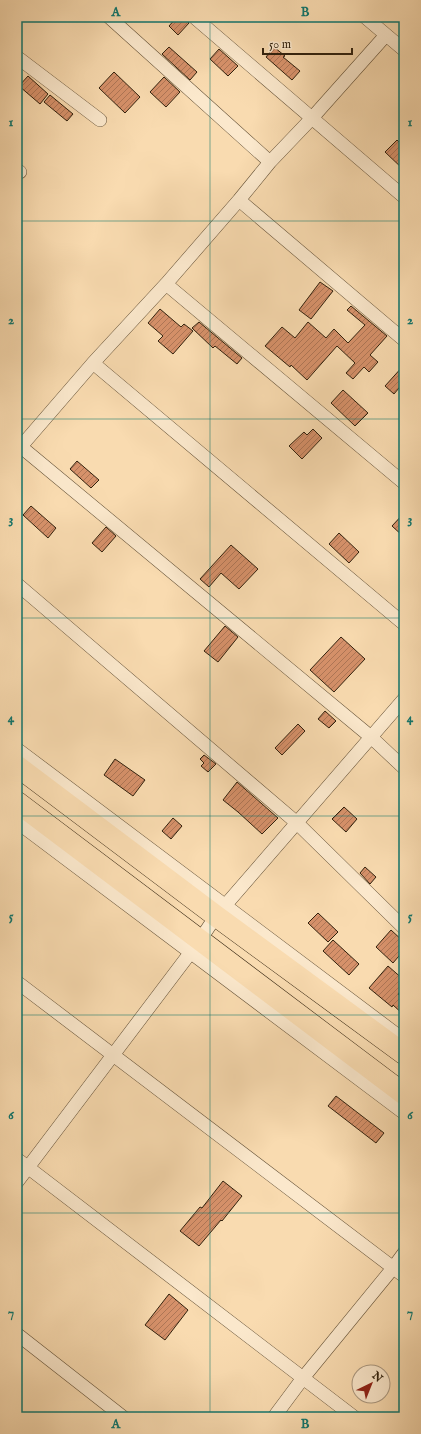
<svg xmlns="http://www.w3.org/2000/svg" width="421" height="1434" font-family="'IM FELL English',serif">
  <defs>
    <pattern id="building-hatch" width="6" height="6" patternUnits="userSpaceOnUse"><rect width="6" height="6" fill="#d6916a"/><path d="M-1 1l2-2M0 6l6-6M5 7l2-2" fill="none" stroke="#ae7656"/></pattern>
  </defs>
  <rect width="100%" height="100%" fill="#f9dbb0"/>
  <filter id="stains"><feTurbulence type="fractalNoise" baseFrequency=".005" numOctaves="4"/><feColorMatrix values="0 0 0 0 .2 0 0 0 0 .09 0 0 0 0 .02 0 0 0 .5 -.17"/></filter>
  <radialGradient id="worn" r=".72"><stop offset=".6" stop-color="#630" stop-opacity="0"/><stop offset="1" stop-color="#630" stop-opacity=".3"/></radialGradient>
  <path fill="url(#building-hatch)" stroke="#31210d" d="M177,17h7l5,6 -11,12 -9,-9z
    M169,47l28,25 -7,8 -28,-26z
    M274,47l11,9 -2,1 17,14 -8,9 -26,-23z
    M219,49l19,17 -10,10 -18,-17z
    M114,72l26,25 -15,16 -26,-25z
    M28,76l20,18 -8,10 -21,-18z
    M164,77l16,15 -14,15 -16,-15z
    M50,95l23,19 -6,7 -23,-19z
    M397,140l7,7v23l-19,-18z
    M320,282l13,9 -22,28 -12,-9z
    M351,306l36,30 -17,19 8,7 -9,10 -5,-5 -11,12 -7,-6 9,-10 -18,-17 -30,34 -16,-15 -1,2 -25,-21 17,-19 13,11 13,-16 18,16 8,-9 14,14 17,-18 -18,-15z
    M160,309l21,18 3,-3 9,7 -20,23 -15,-13 5,-5 -15,-13z
    M199,322l43,36 -5,6 -22,-18 -2,2 -21,-20z
    M404,365v17l-10,12 -9,-8z
    M343,390l25,23 -13,13 -24,-23z
    M313,429l9,9 -20,21 -13,-13 15,-14 3,3z
    M77,461l22,19 -8,8 -21,-19z
    M31,506l25,22 -8,10 -25,-23z
    M404,513v24l-12,-11z
    M106,527l10,9 -14,16 -10,-9z
    M339,533l20,19 -10,11 -20,-19z
    M231,545l27,24 -19,20 -18,-16 -12,14 -9,-8z
    M225,626l13,11 -20,25 -14,-11z
    M341,637l24,22 -31,33 -24,-22z
    M325,711l11,10 -7,7 -11,-9z
    M298,724l7,7 -23,24 -7,-7z
    M204,755l12,9 -8,8 -7,-6 3,-3 -4,-4z
    M115,759l30,21 -12,16 -29,-21z
    M237,782l41,36 -16,16 -24,-22 -15,-12z
    M344,807l13,12 -11,13 -14,-13z
    M173,818l9,8 -11,13 -9,-8z
    M365,867l11,10 -6,7 -10,-11z
    M318,913l20,19 -10,10 -20,-19z
    M391,930l13,12v8l-11,13 -17,-16z
    M333,940l26,24 -10,11 -26,-24z
    M388,966l16,14v7l-6,7 6,5v16l-11,-10 -1,2 -23,-19z
    M336,1096l48,37 -8,10 -48,-37z
    M223,1181l19,15 -20,25 -1,-1 -22,26 -19,-15 20,-24 2,1z
    M169,1294l19,16 -23,30 -20,-15z"/>
  <g fill="none" stroke-linecap="round" stroke-linejoin="round">
    <defs>
      <path id="minor" d="M109,17l161,145
        M194,17l210,180
        M365,17l39,33
        M17,57l83,63
        M17,170l3,2
        M239,200l165,140
        M166,284l238,199
        M93,363l311,261
        M20,446l351,291 33,31
        M17,451l76,-88 73,-79 73,-84 31,-38 42,-44 74,-83
        M17,584l280,239 107,105
        M17,749l387,291
        M17,822l387,291
        M17,982l387,294
        M17,1159l337,258
        M17,1182l183,-242 16,-24 188,-217
        M17,1334l106,83
        M274,1417l29,-39 90,-110 11,-15"/>
      <path id="primary" d="M17,766l199,150 188,138
        M17,802l387,292"/>
    </defs>
    <use href="#minor" stroke="#635036" stroke-width="14"/>
    <use href="#primary" stroke="#31210d" stroke-width="22"/>
    <use href="#minor" stroke="#fbe8cc" stroke-width="13"/>
    <use href="#primary" stroke="#f9dbb0" stroke-width="21"/>
  </g>
  <path fill="none" stroke="#0f766e" stroke-width="1" stroke-opacity="0.55" d="M210,17v1400M17,221h387M17,419h387M17,618h387M17,816h387M17,1015h387M17,1213h387"/>
  <rect width="421" height="1434" fill="none" stroke="#f9dbb0" stroke-width="44"/>
  <g transform="translate(371 1384) rotate(43)"><circle r="19" fill="#fbe8cc" stroke="#aa9880"/>
  <path d="M0-3L7 15L0 10L-7 15Z" fill="#8f2418"/>
  <text y="-6" font-size="11" font-weight="bold" text-anchor="middle" fill="#31210d">N</text>
  </g>
  <path d="M263 48v6h89v-6" fill="none" stroke="#31210d" stroke-width="2"/>
  <text x="269" y="48" font-size="12" fill="#31210d" stroke="#fbe8cc" stroke-width="3" paint-order="stroke">50 m</text>
  <rect x="22" y="22" width="377" height="1390" fill="none" stroke="#0f766e" stroke-width="1.5"/>
  <g font-size="13" text-anchor="middle" font-weight="bold" fill="#0f766e">
    <text x="116" y="16">A</text>
    <text x="305" y="16">B</text>
    <text x="11" y="126">1</text>
    <text x="410" y="126">1</text>
    <text x="11" y="324">2</text>
    <text x="410" y="324">2</text>
    <text x="11" y="523">3</text>
    <text x="410" y="523">3</text>
    <text x="11" y="722">4</text>
    <text x="410" y="722">4</text>
    <text x="11" y="920">5</text>
    <text x="410" y="920">5</text>
    <text x="11" y="1119">6</text>
    <text x="410" y="1119">6</text>
    <text x="11" y="1317">7</text>
    <text x="410" y="1317">7</text>
    <text x="116" y="1428">A</text>
    <text x="305" y="1428">B</text>
  </g>
  <rect width="100%" height="100%" filter="url(#stains)"/>
  <rect width="100%" height="100%" fill="url(#worn)"/>
</svg>
